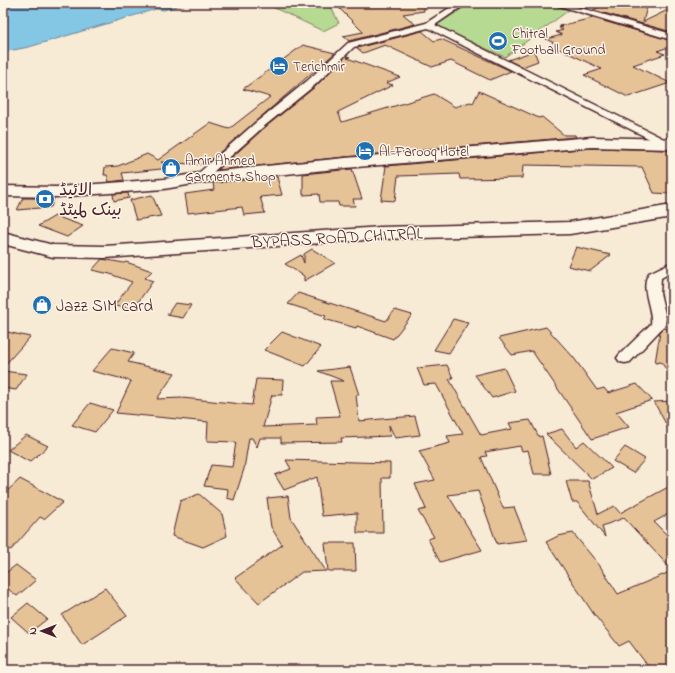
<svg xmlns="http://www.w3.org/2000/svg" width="675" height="673" font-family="'Indie Flower','Playpen Sans Arabic',sans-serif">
  <rect width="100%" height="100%" fill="#f7ebd5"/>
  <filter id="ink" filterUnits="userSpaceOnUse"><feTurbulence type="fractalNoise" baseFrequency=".025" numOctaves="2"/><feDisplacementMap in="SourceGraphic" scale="8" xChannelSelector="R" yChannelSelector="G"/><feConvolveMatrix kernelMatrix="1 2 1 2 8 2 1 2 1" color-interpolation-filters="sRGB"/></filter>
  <g filter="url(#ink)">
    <path fill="#b7da93" stroke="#807c5f" d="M264,3h65l10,20 -16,8z
      M471,3h76l22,7 -64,47 -70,-31z"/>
    <path fill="#83c7e4" stroke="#6c849a" d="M3,3h184l-23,7 -8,-1 -127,38 -26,5z"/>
    <path fill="#e5c397" stroke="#4a1f2b" d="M334,3h90v8l-21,3 12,10 -66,17 -6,-5 20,-4z
      M607,3h41l-5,19 29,-14v24l-79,-22z
      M593,18l79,23v5l-15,5 8,3 -32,11 37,18 -42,14 -44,-22 18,-6 -49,-23 3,-2 -10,-5 16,-4 -6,-3 7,-2 -4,-2 4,-1 -4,-1z
      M422,31l12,10 7,-2 70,32 -21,9 -39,-19 -19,6 -47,-22 -22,8 -6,-5z
      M303,45l32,8 -130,112 -44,-3 10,6 -49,5 2,7 -15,2 -2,-7h-3l1,-8 13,-1 29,-12 11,6 52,-37 19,6 41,-32 -27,-8z
      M534,51l4,10 -16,6 -14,-7z
      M346,56l4,1 -3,1 53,19 -14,6 7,2 -55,27 4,10 92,-28 21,13 15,-5 3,1 6,-12 60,27 3,-1 22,18h11l1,2 -231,20 -127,13 45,-41 53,-43z
      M592,148l75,2 5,10v34l-18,-1 -12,-26 -119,-2 -1,13 -62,1 -1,-5 -61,2 -3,25 -14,-1 5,-34z
      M352,169l10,30h-9l2,7h-16l-1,-4h-18l-1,-8 -16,1v-21z
      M277,177l5,18 -22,2 5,16 -21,2 -2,-8 -54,6 -3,-19 29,-4 -1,-7z
      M128,193l1,5 -15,3 -1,-7z
      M152,195l9,21 -25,4 -6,-20z
      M23,198h31l-3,9 -34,3z
      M55,216l28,10 -16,11 -29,-11z
      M576,247l35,8 -21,16 -22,-5z
      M312,249l23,14 -31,18v-5l-19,-12 16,-9 3,8v-9z
      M102,259l22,4 2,-1 26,9 -7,7 8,3 -20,28 -19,-3 18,-24 -22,-8 -18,-4z
      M298,293l88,28 9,-11 17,5 -19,24 -36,-13 -1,2 -32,-9 2,-3 -38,-12z
      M175,303l16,2 -8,13 -16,-3z
      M453,319l15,4 -19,30 -15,-3z
      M546,327l28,31 23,32 7,-2 4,5 29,-9 15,16 -36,12 13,15 -37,12 -60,-88 -20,4 -13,-17z
      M664,328l8,2v48l-11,-16 -6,1 5,-31z
      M3,331l27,6 -27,30z
      M282,332l39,15 -16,19 -41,-16z
      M112,348l22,5 -6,9 47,11 -18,26 25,-1 70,7 4,-26 27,1 -1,15h-10l-9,32 54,-2 -1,-8 24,-1 -10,-35h14l-26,-10 32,-4 9,28h-3l3,26 56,-5 5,19 -25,3 -6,-13 1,11 -49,2 1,4 -61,1v-5h-21l-3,9 -5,-9h-3l-5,31 -10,31 -7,-2 1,-9 -24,-3 7,-21 21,2 4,-25 -29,-1 1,-19 -92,-9 15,-32 -39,-10z
      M447,365l6,13 -4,1 32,56 31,-6 -3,-6 21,-3 9,17 3,-1 9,38h-17l-6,-24 -6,1 -2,-5 -35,6 2,4 -6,1 22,51 11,-1 13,33 -30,4 -19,-53 -30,4 34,55 -42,12 -12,-23 6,-2 -16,-26 8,-2 -11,-25 20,-4 -16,-29 31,-8 -3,-7 16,-2 -27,-50 -12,1 -7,-17z
      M504,368l11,23 -23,7 -17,-23z
      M3,371l24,3 -11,16 -13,-2z
      M672,401v34l-18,-33z
      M90,403l23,7 -18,22 -23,-7z
      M562,429l14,18 8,-6 28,27 -20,11 -46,-45z
      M26,435l22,11 -18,16 -22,-12z
      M625,447l20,12 -12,14 -20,-12z
      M286,460l104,3v15h-8l1,55h-26v-20l-35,3 -5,-39 -33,13 -9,-15 16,-6z
      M20,479l43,23 -19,17 -4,-2 -29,33 -8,-4v-51z
      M566,481h22l10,33 16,-8 6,7 52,-28v27l-18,10 18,18v30l-48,-52 -22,8 3,11 -28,-35h-5z
      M199,494l23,20 5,22 -24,11 -31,-11 8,-35z
      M288,496l3,22 35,53 -24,1 -43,31 -24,-25 47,-33 -11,-18 -4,-29z
      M573,533l27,33 18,28 54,-23v99h-21l-22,-29 -10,5 -26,-33 -47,-71 12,-6z
      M325,543h30l1,28h-28z
      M16,565l20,15 -19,16 -14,-11v-10z
      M105,588l22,28 -45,29 -20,-30z
      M28,603l19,16 -18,14 -18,-16z"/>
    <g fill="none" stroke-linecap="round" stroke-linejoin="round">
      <defs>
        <path id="street" d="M457,3h10l-32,22 237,118v7l-244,-122 -74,19 -39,38 -53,43 -59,53h-8l-2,-3 61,-54 53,-43 41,-38 78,-20z
          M550,3h13l109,31v6z
          M672,262v10l-11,6 -1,15 6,25 -1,7 -35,37 -5,1 -5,-1 -3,-4 3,-4 31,-30c2,-16 -12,-36 -2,-51z"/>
        <path id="secondary" d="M592,137l80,2v10l-80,-2 -247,21 -146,15 -35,6 -108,8 -53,-1v-10l53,1 108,-8 35,-6 146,-15z
          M672,205v12l-102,17 -189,5 -276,19 -52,-1 -50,-13v-12l50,13 52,1 276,-19 189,-5z"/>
      </defs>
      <use href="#street" stroke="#4a1f2b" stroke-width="3"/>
      <use href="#secondary" stroke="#4a1f2b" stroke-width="3"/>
      <use href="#street" fill="#fcf5e5" fill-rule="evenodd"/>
      <use href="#secondary" fill="#fcf5e5" fill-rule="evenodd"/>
    </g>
  </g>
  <defs>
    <symbol id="stadium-disc" viewBox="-11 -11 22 22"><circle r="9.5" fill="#1f6fb2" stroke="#fcf5e5"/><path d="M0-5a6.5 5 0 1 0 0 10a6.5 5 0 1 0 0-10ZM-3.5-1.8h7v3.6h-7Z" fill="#fff"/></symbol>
    <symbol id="hotel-disc" viewBox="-11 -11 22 22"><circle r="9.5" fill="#1f6fb2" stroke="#fcf5e5"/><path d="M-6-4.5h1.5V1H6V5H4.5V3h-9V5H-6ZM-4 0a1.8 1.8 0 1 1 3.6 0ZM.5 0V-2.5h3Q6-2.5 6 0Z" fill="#fff"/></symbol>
    <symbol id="shop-disc" viewBox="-11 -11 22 22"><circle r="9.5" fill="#1f6fb2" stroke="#fcf5e5"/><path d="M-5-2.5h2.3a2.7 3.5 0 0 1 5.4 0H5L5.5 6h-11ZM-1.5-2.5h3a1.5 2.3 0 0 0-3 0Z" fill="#fff"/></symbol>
    <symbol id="bank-disc" viewBox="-11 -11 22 22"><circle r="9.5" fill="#1f6fb2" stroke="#fcf5e5"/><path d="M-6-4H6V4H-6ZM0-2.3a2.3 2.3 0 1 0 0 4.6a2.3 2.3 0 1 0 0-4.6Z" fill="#fff"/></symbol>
  </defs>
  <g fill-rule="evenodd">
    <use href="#stadium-disc" x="487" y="30" width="22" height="22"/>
    <use href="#hotel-disc" x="268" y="55" width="22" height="22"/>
    <use href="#hotel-disc" x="354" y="140" width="22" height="22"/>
    <use href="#shop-disc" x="160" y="157" width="22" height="22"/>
    <use href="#bank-disc" x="34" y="188" width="22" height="22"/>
    <use href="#shop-disc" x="31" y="294" width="22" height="22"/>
  </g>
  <g text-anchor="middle" stroke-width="3" stroke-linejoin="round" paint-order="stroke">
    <g font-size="14" fill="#4a1f2b" stroke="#fcf5e5" text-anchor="start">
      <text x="512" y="38">Chitral<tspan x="512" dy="16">Football Ground</tspan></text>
      <text x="293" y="71">Terichmir</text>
      <text x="379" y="156">Al-Farooq Hotel</text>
      <text x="185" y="165">Amir Ahmed<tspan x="185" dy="16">Garments Shop</tspan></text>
    </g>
    <g font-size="17" fill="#4a1f2b" stroke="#fcf5e5" text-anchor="start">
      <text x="59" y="195">الائیڈ<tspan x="59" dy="20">بینک لمیٹڈ</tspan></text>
      <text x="56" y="311">Jazz SIM card</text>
    </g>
    <g font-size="17" fill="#4a1f2b" stroke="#fcf5e5">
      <text transform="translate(337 237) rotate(-3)" y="6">BYPASS ROAD CHITRAL</text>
    </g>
  </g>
  <rect width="675" height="673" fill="none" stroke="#fcf5e5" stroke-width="16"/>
  <rect x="8" y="8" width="659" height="657" fill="none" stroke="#4a1f2b" stroke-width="1.5" filter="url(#ink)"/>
  <g transform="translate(42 631) rotate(270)" stroke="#fcf5e5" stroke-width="3" paint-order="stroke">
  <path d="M0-3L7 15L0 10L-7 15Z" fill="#4a1f2b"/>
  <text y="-6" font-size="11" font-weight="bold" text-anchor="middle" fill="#4a1f2b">N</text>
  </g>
</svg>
